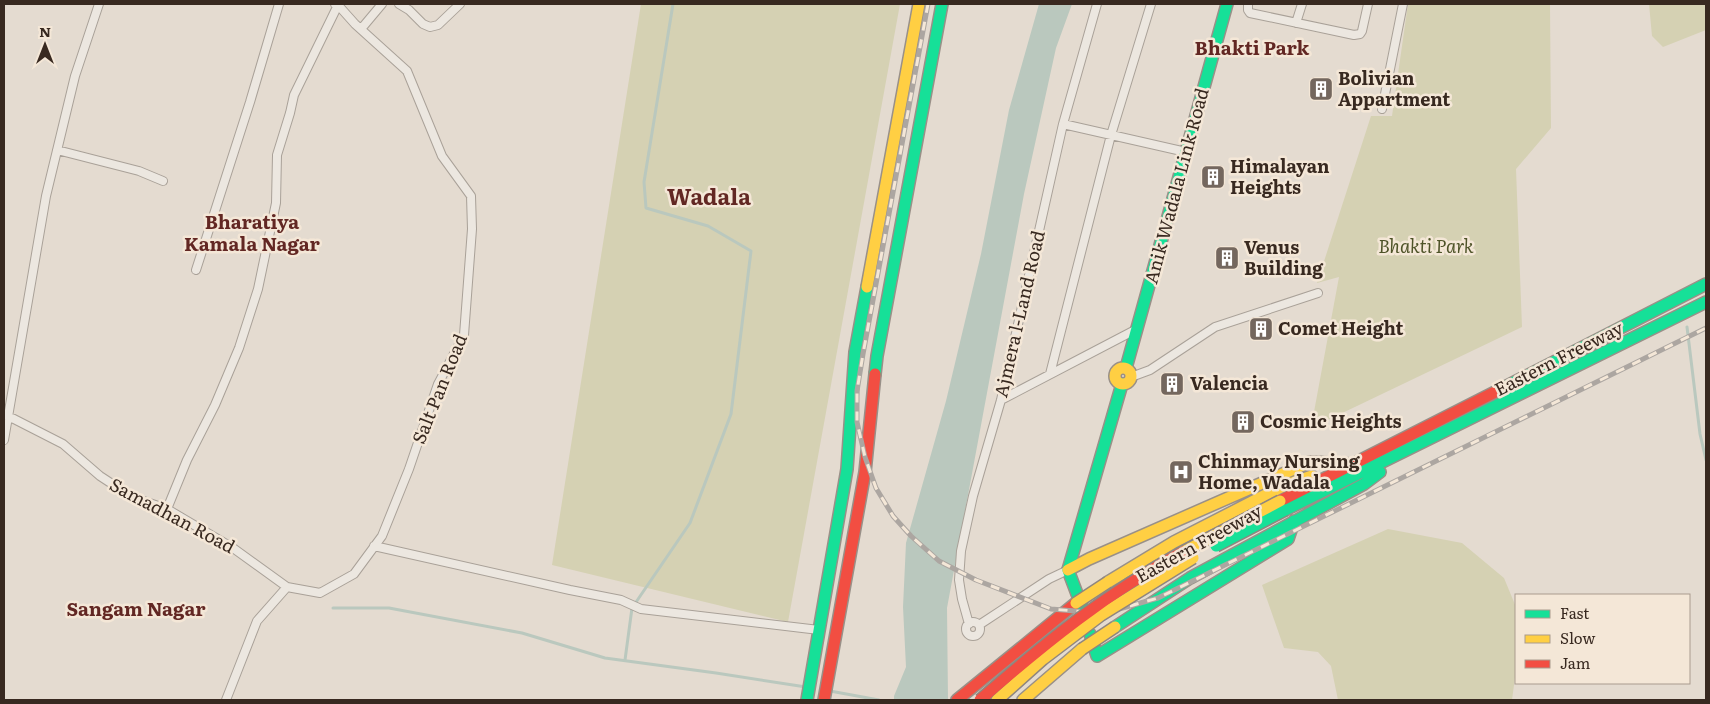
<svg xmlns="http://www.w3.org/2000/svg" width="1710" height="704" font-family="Literata,serif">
  <rect width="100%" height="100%" fill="#e4dbd0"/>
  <path fill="#d5d1b3" d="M641,4h259l-112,618 -236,-57z
    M1408,4h142l1,124 -35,41 6,158 -211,101 28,-151 -22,6 54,-167h21z
    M1649,4h57v26l-43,17 -11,-11z
    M1388,529l74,14 42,35 12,29v63l-4,30h-174l-7,-34 -13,-14 -34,-4 -22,-63z"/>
  <path fill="#bac8be" d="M1039,4h33l-16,44 -32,146 -77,414 1,92h-54v-4l12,-29 -3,-60 3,-64 40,-142 35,-147 28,-144z"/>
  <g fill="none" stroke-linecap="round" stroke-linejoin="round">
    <path stroke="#bac8be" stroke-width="3" d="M1687,327l13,107 6,26
      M333,608h56l133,25 83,25 111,15 90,14
      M625,660l7,-52 58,-85 41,-109 20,-163 -43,-25 -62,-18 -2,-26 29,-178
      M830,691l49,9"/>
    <defs>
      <path id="street" d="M399,4l10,6 14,14 7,3 8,-2 22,-21
        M1248,4v6l2,3 104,22 6,-1 2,-3 6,-27
        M1296,23l6,-19
        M361,29l21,-25
        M1382,109l21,-105
        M1063,124l123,28
        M57,150l82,21 24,10
        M196,270l54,-168 29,-98
        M1050,374l61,-239 40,-131
        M1131,377l19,-7 65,-43 103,-34
        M1001,400l136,-71
        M4,415l10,4 49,25 37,32 32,21 35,12 66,39 54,39 33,6 34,-19 28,-38 27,-67 29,-85 26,-49 8,-106 -1,-33 -29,-40 -35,-85 -52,-47 -17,-19 -3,-1
        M4,440l42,-244 29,-120 24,-72
        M167,509l20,-49 28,-55 24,-57 19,-59 18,-86 1,-48 13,-42 4,-18 44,-90
        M374,546l196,44 51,10 20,9 178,21
        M966 629a7 7 0 1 1 14 0a7 7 0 1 1-14 0Z
        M969,624l-7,-25 -3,-19 2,-29 12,-55 28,-96 62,-276 34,-120
        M979,625l70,-46 19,-9
        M226,700l31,-79 30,-34"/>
      <path id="fast" d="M1126,368l101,-364
        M875,374l2,-18 65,-352
        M1505,387l201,-103
        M1285,510l421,-208
        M1082,607l-14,-37 54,-186
        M1115,627l75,-49 174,-94 16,-12
        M1090,634l7,22 191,-117 6,-18
        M807,700l40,-231 8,-117 12,-65"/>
      <path id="slow" d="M867,287l52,-283
        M1115 376a8 8 0 1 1 16 0a8 8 0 1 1-16 0Z
        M1068,570l21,-11 221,-97 41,2
        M1108,582l66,-40 109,-56 29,-10
        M1023,700l59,-51"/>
      <path id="jam" d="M1280,501l225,-114
        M824,700l41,-228 10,-98
        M957,700l119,-97"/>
    </defs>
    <use href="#street" stroke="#a9a198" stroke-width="10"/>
    <use href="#fast" stroke="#999088" stroke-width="14"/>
    <use href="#slow" stroke="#999088" stroke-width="14"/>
    <use href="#jam" stroke="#999088" stroke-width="14"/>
    <use href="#street" stroke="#ece7e0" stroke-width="8"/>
    <use href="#fast" stroke="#16e098" stroke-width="11"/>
    <use href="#slow" stroke="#ffcf43" stroke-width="11"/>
    <use href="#jam" stroke="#f24e42" stroke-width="11"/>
    <defs>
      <path id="rail" d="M928,4l-65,350 -6,37v31l8,35 11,31 17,28 18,20 28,25 37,19 75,29 36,3 32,-3 39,-11 548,-270"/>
    </defs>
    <use href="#rail" stroke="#aca6a1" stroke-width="5"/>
    <use href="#rail" stroke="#f4e7d7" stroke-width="3" stroke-dasharray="9" stroke-linecap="butt"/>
    <defs>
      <path id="fast-bridge" d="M1216,546l69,-36"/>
      <path id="slow-bridge" d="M1183,552l97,-51
        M1076,603l32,-21
        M1082,649l33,-22
        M997,700l46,-41 58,-44 92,-57"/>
      <path id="jam-bridge" d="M980,700c65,-57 127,-107 203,-148"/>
    </defs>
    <use href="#fast-bridge" stroke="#8f867f" stroke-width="14" stroke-linecap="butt"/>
    <use href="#slow-bridge" stroke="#8f867f" stroke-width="14" stroke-linecap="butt"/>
    <use href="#jam-bridge" stroke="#8f867f" stroke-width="14" stroke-linecap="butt"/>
    <use href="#fast-bridge" stroke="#16e098" stroke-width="11"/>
    <use href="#slow-bridge" stroke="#ffcf43" stroke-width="11"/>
    <use href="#jam-bridge" stroke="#f24e42" stroke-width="11"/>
  </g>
  <defs>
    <symbol id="building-square" viewBox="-11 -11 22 22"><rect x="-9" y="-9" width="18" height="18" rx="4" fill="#74675e" stroke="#f4e7d7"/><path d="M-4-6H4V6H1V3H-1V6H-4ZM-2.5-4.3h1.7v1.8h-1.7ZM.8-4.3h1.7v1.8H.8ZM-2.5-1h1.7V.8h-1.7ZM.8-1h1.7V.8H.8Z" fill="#fff"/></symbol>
    <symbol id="hospital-square" viewBox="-11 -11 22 22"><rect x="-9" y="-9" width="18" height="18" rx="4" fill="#74675e" stroke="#f4e7d7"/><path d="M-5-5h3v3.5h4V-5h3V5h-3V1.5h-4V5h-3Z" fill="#fff"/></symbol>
  </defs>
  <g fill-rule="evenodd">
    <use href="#building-square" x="1307" y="75" width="28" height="28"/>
    <use href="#building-square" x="1199" y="163" width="28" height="28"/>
    <use href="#building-square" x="1213" y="244" width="28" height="28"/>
    <use href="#building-square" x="1247" y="315" width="28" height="28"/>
    <use href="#building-square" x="1158" y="370" width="28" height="28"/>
    <use href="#building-square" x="1229" y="408" width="28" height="28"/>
    <use href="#hospital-square" x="1167" y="458" width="28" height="28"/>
  </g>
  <g text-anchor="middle" stroke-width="5" stroke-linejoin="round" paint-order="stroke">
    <g font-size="18" font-weight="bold" fill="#382920" stroke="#f4e7d7" text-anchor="start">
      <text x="1338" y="85">Bolivian<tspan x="1338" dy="21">Appartment</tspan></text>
      <text x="1230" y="173">Himalayan<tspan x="1230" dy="21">Heights</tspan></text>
      <text x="1244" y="254">Venus<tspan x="1244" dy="21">Building</tspan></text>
      <text x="1278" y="335">Comet Height</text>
      <text x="1190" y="390">Valencia</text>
      <text x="1260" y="428">Cosmic Heights</text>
      <text x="1198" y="468">Chinmay Nursing<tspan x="1198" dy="21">Home, Wadala</tspan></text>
    </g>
    <g font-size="18" fill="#382920" stroke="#f4e7d7">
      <text transform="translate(1177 186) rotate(-75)" y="6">Anik Wadala Link Road</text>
      <text transform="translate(1020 314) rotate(-77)" y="6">Ajmera l-Land Road</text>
      <text transform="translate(1559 359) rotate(-27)" y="6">Eastern Freeway</text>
      <text transform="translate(440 389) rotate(-68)" y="6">Salt Pan Road</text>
      <text transform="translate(172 516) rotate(28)" y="6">Samadhan Road</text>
      <text transform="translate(1199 544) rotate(-29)" y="6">Eastern Freeway</text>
    </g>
    <g font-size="18" font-style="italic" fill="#4e5328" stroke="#f4e7d7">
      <text x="1426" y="253">Bhakti Park</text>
    </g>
    <g font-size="19" font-weight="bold" fill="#622723" stroke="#f4e7d7">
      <text x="1252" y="55">Bhakti Park</text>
      <text x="252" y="229">Bharatiya<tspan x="252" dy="22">Kamala Nagar</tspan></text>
      <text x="136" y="616">Sangam Nagar</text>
    </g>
    <g font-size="22" font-weight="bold" fill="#622723" stroke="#f4e7d7">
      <text x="709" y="205">Wadala</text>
    </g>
  </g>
  <rect width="1710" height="704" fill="none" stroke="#382920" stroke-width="10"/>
  <rect x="1515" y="594" width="175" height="90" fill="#f4e7d7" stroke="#a99b8e"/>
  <rect x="1525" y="610" width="25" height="8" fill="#16e098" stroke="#a99b8e"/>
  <text x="1560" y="619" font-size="15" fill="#382920">Fast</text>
  <rect x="1525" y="635" width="25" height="8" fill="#ffcf43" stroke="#a99b8e"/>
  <text x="1560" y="644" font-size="15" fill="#382920">Slow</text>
  <rect x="1525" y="660" width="25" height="8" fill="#f24e42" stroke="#a99b8e"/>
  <text x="1560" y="669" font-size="15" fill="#382920">Jam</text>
  <g transform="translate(45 45)" stroke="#f4e7d7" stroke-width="4" paint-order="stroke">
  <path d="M0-4L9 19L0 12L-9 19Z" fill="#382920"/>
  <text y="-8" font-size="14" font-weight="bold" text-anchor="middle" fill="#382920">N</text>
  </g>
</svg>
